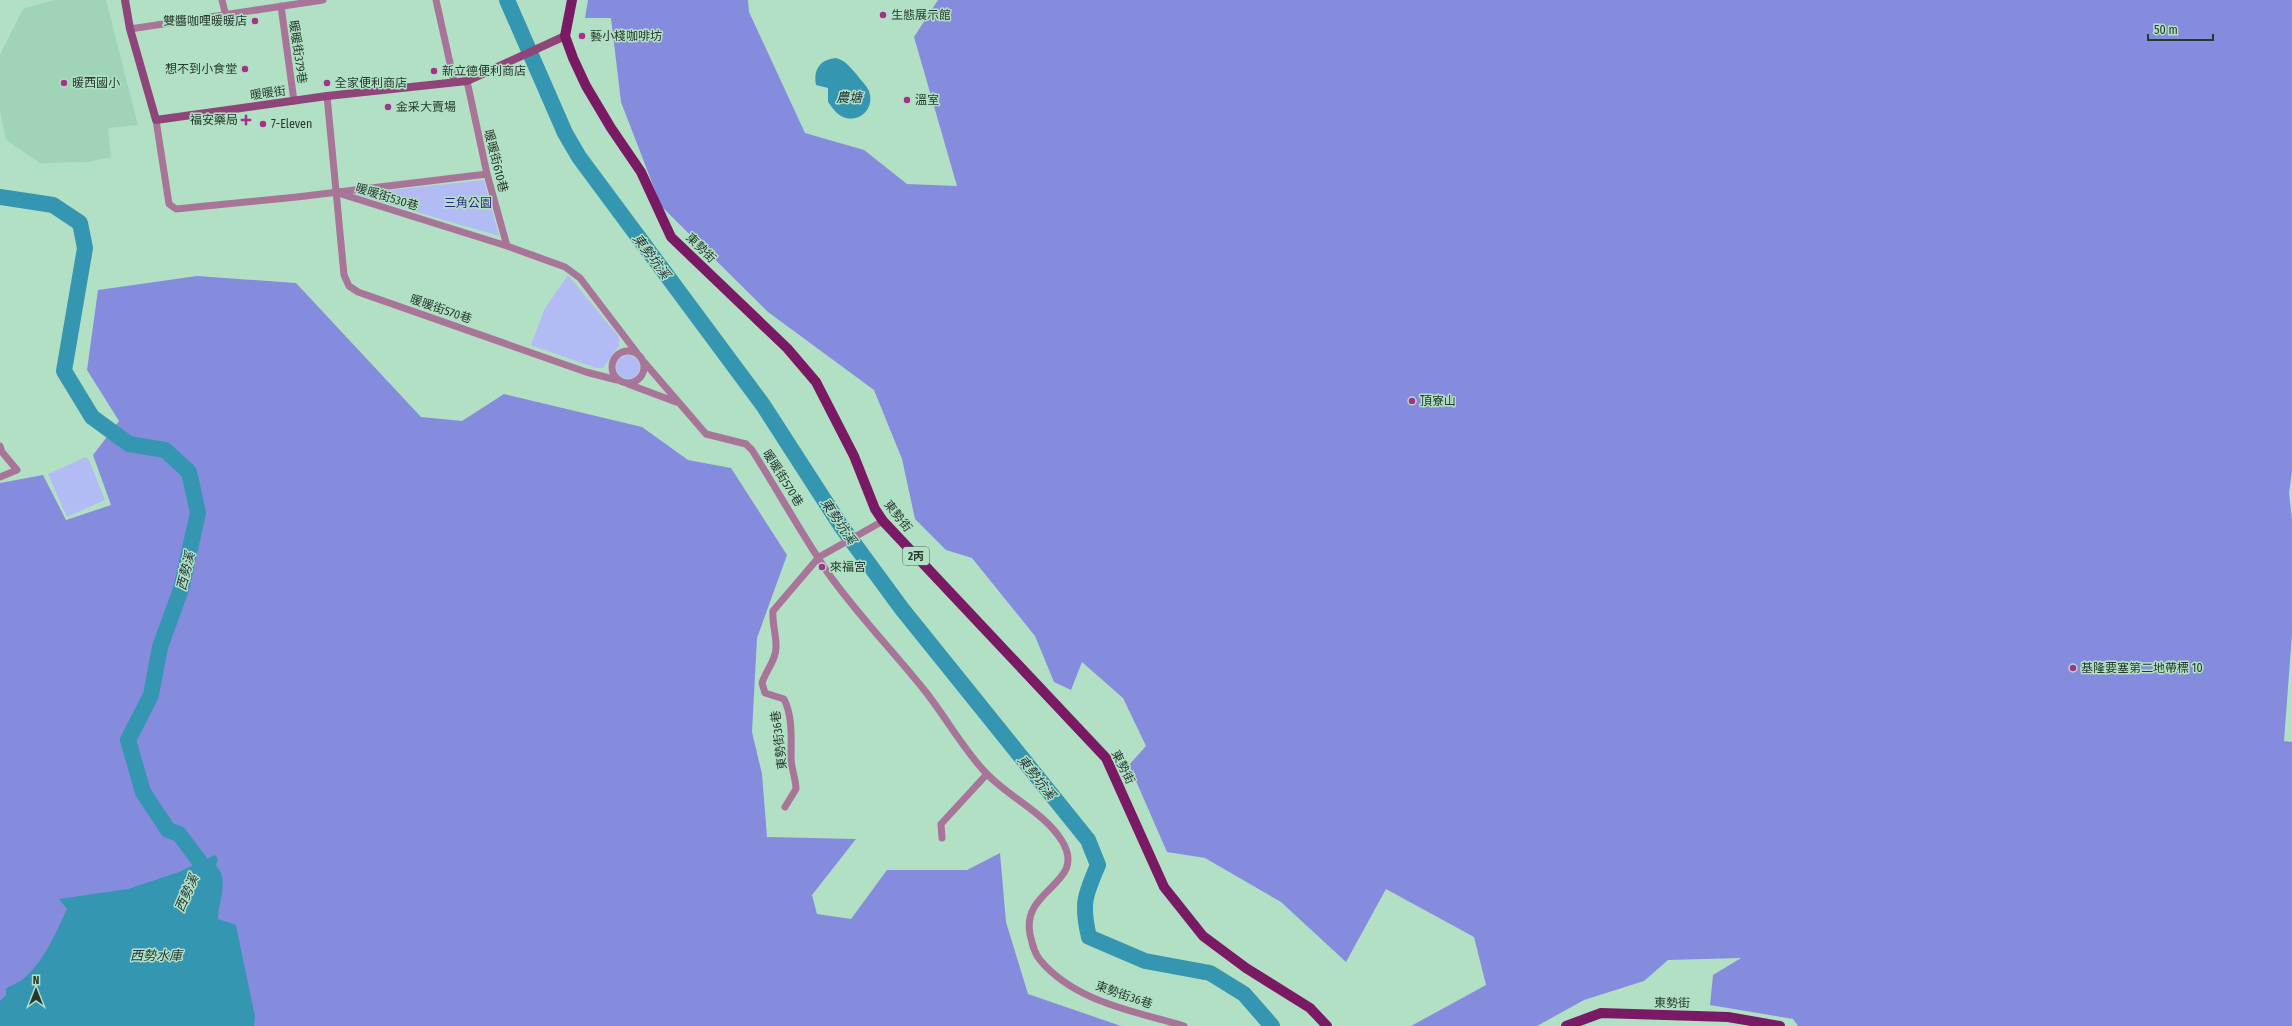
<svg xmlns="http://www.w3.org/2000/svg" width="2292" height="1026" font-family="'Fira Sans Condensed','Noto Sans TC',sans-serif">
  <rect width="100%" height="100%" fill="#b2e0c5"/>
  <path fill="#9fd5b6" d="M54,0h52l32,125 -30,3 3,29 -22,5 -49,1 -34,-23 -6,-29v-56l23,-46z"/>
  <path fill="#b3bbf4" d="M484,180l15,56 -144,-42z
    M568,275l51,62v9l-16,22h-7l-65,-23 13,-35z
    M616 367a12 12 0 1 1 24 0a12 12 0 1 1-24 0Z
    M86,457l3,3 16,40 -38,17 -19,-43z"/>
  <path fill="#858cdd" d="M588,0h160l1,12 56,121 59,17 43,34 50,2 -43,-149 24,-37h1354v471l-3,22 3,27v114l-8,107 8,1v284h-494l-5,-7 -83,-14 3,-30 28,-17 -73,2 -24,21 -60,19 -47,26h-126l75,-41 -12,-48 -88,-48 -40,73 -65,-60 -76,-44 -38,-6 -38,-87 17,-19 -23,-48 -41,-36 -11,28 -17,-8 -19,-46 -63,-78 -26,-8 -31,-31 -13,-60 -28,-69 -106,-78 -107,-106 -40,-104 -10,-84h-26z
    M197,276l99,7 125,134 41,4 42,-27 138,33 46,33 43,8 56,87 -30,83 -5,94 10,42 5,63 89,2 -44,56 5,19 34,5 36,-49h80l33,-17 6,69 22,72 93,32h-1121v-543l43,-8 23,45 45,-15 -18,-50 26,-34 -32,-51 11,-80z"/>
  <path fill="#3496b0" d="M836,58c10,3 14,9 21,17 4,6 12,12 13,20 3,16 -13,28 -27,22 -7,-3 -11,-10 -15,-15v-14l-12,-3c-3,-15 4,-26 20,-27z
    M215,855l3,4 -2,7c14,13 2,36 2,53l18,6 19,92 -1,9h-254v-25l6,-6v-6c5,-4 12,-6 16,-9 22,-18 33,-46 45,-71l-8,-10 69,-10 51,-17z"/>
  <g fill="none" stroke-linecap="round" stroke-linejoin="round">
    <path stroke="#3496b0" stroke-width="16" d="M507,0l58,133 14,24 184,248 78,121 61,83 186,231 10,25c-13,30 -17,39 -9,72l56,24 65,12 34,21 28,32
      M0,197l53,8 27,18 5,25 -21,123 28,46 37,27 36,6 24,22 9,41 -17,76 -21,58 -9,48 -23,45 15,52 25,38 11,4 21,28"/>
    <path stroke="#a87498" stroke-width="7" d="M222,0l4,16
      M436,0l18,81
      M281,6l13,95
      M130,29l193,-29
      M467,81l20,93 20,72
      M327,96l17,179 5,11 9,6 228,80 31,8
      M156,120l13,84 7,5 121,-12 190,-23
      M338,193l169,53 58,21 15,11 57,75
      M612 367a16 16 0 1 1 32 0a16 16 0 1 1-32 0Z
      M644,362l62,72 40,10 6,6c26,41 49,83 76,123 29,41 65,78 97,118 20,25 40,61 62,83 23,24 58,39 75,67 26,43 -41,47 -32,93 2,9 4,19 10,26 35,42 94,51 144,66
      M628,384l48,18
      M0,446l2,6 15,18 -17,7
      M785,807l11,-18c0,-10 -5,-21 -5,-31 0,-19 2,-41 -7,-59l-19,-6 -3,-10c4,-13 15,-24 14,-38 0,-11 -4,-22 -3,-34l46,-54 64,-36
      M942,838l-1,-14 46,-50"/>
    <path stroke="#8f447a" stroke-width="8" d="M125,0l5,29 26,91 171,-24 140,-15 98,-45"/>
    <path stroke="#7a1a65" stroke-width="10" d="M572,0l-7,36 8,22 13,28 25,42 30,44 30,65 116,111 29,34 38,74 21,53 8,12 223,237 58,129 39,49 43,32 64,40 17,18
      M1566,1026l35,-13 127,4 52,9"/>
  </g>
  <g fill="#a5318a" stroke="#b2e0c5" stroke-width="1.5">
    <circle cx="883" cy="15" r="4"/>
    <circle cx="255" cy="21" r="4"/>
    <circle cx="582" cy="36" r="4"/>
    <circle cx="245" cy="69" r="4"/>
    <circle cx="434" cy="71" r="4"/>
    <circle cx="64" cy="83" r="4"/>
    <circle cx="327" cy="83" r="4"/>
    <circle cx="907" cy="100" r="4"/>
    <circle cx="388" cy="107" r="4"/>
    <path d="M244 114h4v4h4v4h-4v4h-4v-4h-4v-4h4z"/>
    <circle cx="263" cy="124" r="4"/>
    <circle cx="1412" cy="401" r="4"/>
    <circle cx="822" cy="567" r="4"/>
    <circle cx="2073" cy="668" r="4"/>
  </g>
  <g text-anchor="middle" stroke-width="3" stroke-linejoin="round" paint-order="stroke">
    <rect fill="#b2e0c5" stroke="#506b5b" stroke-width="1" x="903" y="547" width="26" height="18" rx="3"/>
    <g font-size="11" font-weight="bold" fill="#26392e">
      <text x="916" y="560">2丙</text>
    </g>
    <g font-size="12" fill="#26392e" stroke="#b2e0c5" text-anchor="start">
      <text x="891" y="19">生態展示館</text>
      <text x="247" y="25" text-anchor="end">雙醬咖哩暖暖店</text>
      <text x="590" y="40">藝小棧咖啡坊</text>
      <text x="237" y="73" text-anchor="end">想不到小食堂</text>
      <text x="442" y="75">新立德便利商店</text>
      <text x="72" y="87">暖西國小</text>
      <text x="335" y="87">全家便利商店</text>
      <text x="915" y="104">溫室</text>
      <text x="396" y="111">金采大賣場</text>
      <text x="238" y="124" text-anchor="end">福安藥局</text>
      <text x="271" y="128">7-Eleven</text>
      <text x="1420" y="405">頂寮山</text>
      <text x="830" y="571">來福宮</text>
      <text x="2081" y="672">基隆要塞第二地帶標 10</text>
    </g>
    <g font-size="12" fill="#26392e" stroke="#b2e0c5">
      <text transform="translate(298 52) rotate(82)" y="4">暖暖街379巷</text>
      <text transform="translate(268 93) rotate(-8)" y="4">暖暖街</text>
      <text transform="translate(496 161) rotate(76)" y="4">暖暖街610巷</text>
      <text transform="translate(387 197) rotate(17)" y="4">暖暖街530巷</text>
      <text transform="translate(701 248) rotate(44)" y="4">東勢街</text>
      <text transform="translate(441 309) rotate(19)" y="4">暖暖街570巷</text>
      <text transform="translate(783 478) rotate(58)" y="4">暖暖街570巷</text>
      <text transform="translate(898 516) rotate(51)" y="4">東勢街</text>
      <text transform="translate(779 740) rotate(-97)" y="4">東勢街36巷</text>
      <text transform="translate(1123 767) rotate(63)" y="4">東勢街</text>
      <text transform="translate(1124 995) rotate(19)" y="4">東勢街36巷</text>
      <text transform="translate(1672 1003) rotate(1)" y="4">東勢街</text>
    </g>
    <g font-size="12" fill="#2d2583" stroke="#b2e0c5">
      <text x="468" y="207">三角公園</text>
    </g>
    <g font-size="13" font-style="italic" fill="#20363d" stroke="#b2e0c5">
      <text x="849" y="102">農塘</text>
      <text transform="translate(652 256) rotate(53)" y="5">東勢坑溪</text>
      <text transform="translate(839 521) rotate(56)" y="5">東勢坑溪</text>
      <text transform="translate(185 571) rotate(-76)" y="5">西勢溪</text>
      <text transform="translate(1037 777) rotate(51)" y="5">東勢坑溪</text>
      <text transform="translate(186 893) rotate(-66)" y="5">西勢溪</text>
      <text x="156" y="960">西勢水庫</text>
    </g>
  </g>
  <g transform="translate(36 990)" stroke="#b2e0c5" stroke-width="3" paint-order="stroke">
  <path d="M0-3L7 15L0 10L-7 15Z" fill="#26392e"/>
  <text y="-6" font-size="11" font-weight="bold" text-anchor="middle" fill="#26392e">N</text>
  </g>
  <path d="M2148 34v6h65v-6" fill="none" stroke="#26392e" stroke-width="2"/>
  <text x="2154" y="34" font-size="12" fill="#26392e" stroke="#b2e0c5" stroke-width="3" paint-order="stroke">50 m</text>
</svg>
